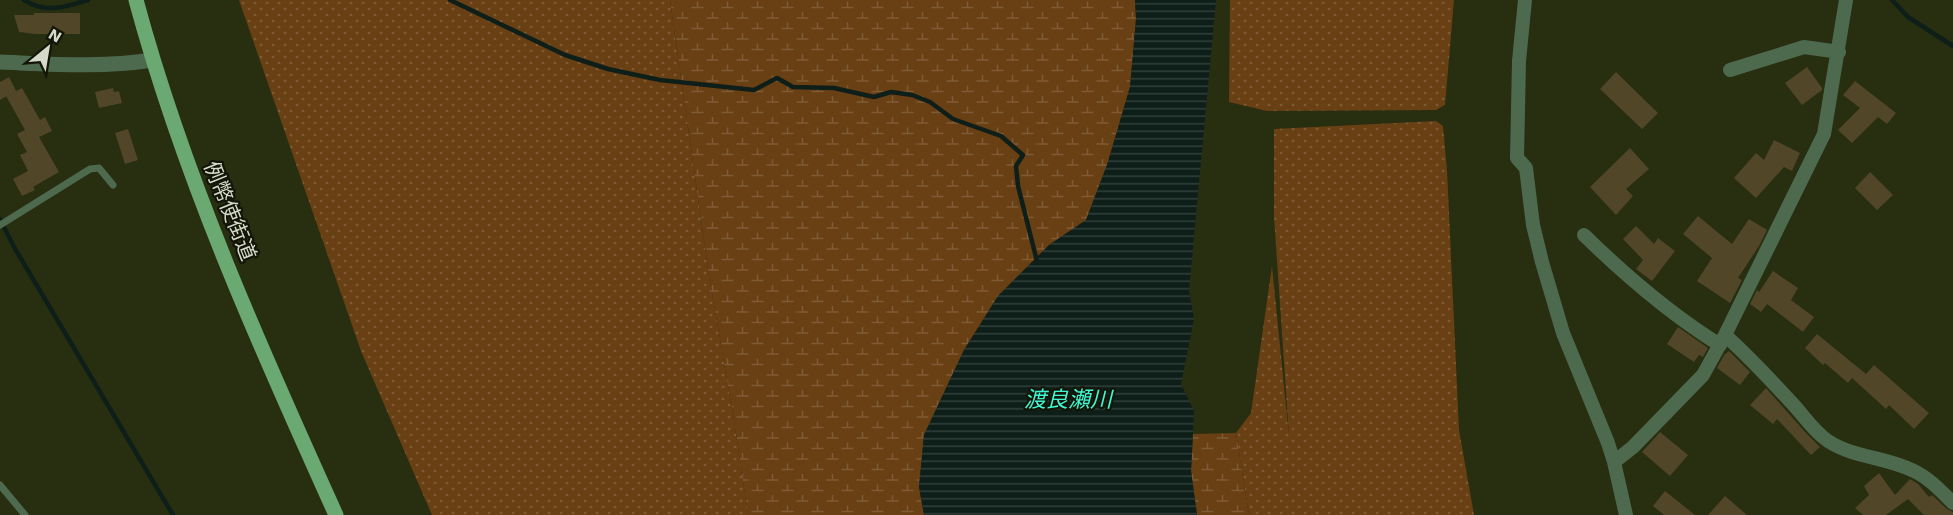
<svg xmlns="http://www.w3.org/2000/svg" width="1953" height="515" font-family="'Work Sans','Noto Sans JP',sans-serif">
  <defs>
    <pattern id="grass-dots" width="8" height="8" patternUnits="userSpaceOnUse" patternTransform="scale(1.5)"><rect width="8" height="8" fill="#693f14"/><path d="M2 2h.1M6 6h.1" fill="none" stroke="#7e5a35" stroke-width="1.8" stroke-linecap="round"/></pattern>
    <pattern id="wetland-marsh" width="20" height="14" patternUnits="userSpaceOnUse" patternTransform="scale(1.5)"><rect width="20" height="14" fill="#693f14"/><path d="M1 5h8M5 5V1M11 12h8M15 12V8" fill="none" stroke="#7e5a35"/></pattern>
    <pattern id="water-rules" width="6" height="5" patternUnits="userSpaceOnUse" patternTransform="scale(1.5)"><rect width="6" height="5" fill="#0e1f1a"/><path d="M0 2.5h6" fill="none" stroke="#303f3a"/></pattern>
  </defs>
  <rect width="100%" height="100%" fill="#282e10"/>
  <path fill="url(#grass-dots)" d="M239,0h431l39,276 25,144 14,95h-316l-71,-164z
    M1230,0h224l-9,105 -9,5 -169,1 -38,-9z
    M1436,121l7,5 4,44 12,260 15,85h-225l-13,-82 15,-20 21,-147 17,170 -15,-220v-87z"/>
  <path fill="url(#wetland-marsh)" d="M670,0h465l1,19 -6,68 -23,78 -21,55 -37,25 -51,51 -34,54 -40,85 -5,52 5,28h-176l-14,-95 -25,-144z
    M1236,433l13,82h-52l-6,-44 2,-37z"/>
  <path fill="url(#water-rules)" d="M1135,0h81l-27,291 5,28 -13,65 13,27 -3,60 6,44h-273l-5,-28 5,-52 40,-85 34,-54 51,-51 37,-25 21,-55 23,-78 6,-68z"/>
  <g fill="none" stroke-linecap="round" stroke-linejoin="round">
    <path stroke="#0e1f1a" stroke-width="4.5" d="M24,0c22,14 42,7 64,0
      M450,0l115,55 43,14 52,11 94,10 23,-12 16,9 41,1 40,9 17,-5 21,3 18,7 23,17 48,17 22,19 -7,11 2,20 19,75
      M1892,0l16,17 45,29
      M0,219l14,28 159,268"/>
  </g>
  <path fill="#514627" d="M34,13h46v21h-45l-16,-2 -5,-17h20z
    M1807,67l15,21v2l-20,15 -17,-22z
    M1616,72l42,41 -16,16 -42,-40z
    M9,77l7,14 -16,9v-18z
    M1855,81l41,32 -9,11 -9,-7 -26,26 -14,-13 22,-22 -17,-13z
    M22,88l18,32 5,-3 7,14 -13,6 20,35 -26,15 2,3 -13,6 -9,-17 15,-8 -8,-16 7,-3 -10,-18 8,-4 -19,-34z
    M113,88l1,4 5,-1 3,12 -23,5 -4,-16z
    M128,129l10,31 -13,4 -10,-31z
    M1774,140l26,13 -8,18 -8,-4 -28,31 -22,-20 22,-25 8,7z
    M1630,148l19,21 -23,20 7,7 -17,19 -26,-28z
    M1870,172l23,23 -16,15 -22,-22z
    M1698,216l34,28 17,-25 18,11 -8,16 -21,32 4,2 -12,23 -33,-22 15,-23 -29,-24z
    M1636,226l18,18 4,-6 17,13 -23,30 -16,-12 7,-9 -20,-21z
    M1773,271l25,17 -7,12 23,17 -11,15 -36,-28 -6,8 -11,-8 7,-14 2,2z
    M1678,327l30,21 -5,9 -4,-2 -5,7 -27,-18z
    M1817,334l49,40 8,-9 55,48 -15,16 -25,-24 -3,4 -34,-31 -4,5 -23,-20 -2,2 -18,-17z
    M1729,351l21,21 -10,13 -23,-17 7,-13z
    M1766,388l40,45 14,14 -9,8 -34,-36 -4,5 -23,-19z
    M1660,432l28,23 -18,21 -28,-24z
    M1879,473l16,22 15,-16 8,5 11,13 3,-2 15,14 6,3v3h-29l-16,-16 -22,16h-23l-8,-7 14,-13 -5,-9z
    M1665,491l30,24h-31l-11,-9z
    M1725,496l22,19h-39z"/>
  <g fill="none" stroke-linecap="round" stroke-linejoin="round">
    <path stroke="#4d6a4f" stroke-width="7" d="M0,225l90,-56 9,-1 14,17
      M0,485l25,30"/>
    <path stroke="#4d6a4f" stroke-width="14" d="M1525,0l-6,61 -2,97 9,10 7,57 9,37 21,71 45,110 6,19 12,53
      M1730,70l74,-23 35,5
      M1584,235c42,41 86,79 136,110
      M1725,335c23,21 44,43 65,66 12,12 23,30 38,40 26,17 59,16 86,30 15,7 27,20 39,32
      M1614,462l19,-15 70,-72 22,-40 99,-201 22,-134"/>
    <path stroke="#4d6a4f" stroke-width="15" d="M0,62c50,2 102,6 152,-2"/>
    <path stroke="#6ba972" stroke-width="15" d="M136,0c48,178 124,347 200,515"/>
  </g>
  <g text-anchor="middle" stroke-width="4.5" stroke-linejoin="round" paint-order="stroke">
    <g font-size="21" fill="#d6dbc9" stroke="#121508">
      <text transform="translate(230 211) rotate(68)" y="7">例幣使街道</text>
    </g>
    <g font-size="22" font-style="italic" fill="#3ff8d3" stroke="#121508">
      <text x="1068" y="407">渡良瀬川</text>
    </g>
  </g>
  <g transform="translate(48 48) rotate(30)" stroke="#121508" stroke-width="4.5" paint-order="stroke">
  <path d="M0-4.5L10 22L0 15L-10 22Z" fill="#d6dbc9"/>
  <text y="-9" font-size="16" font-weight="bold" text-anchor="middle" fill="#d6dbc9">N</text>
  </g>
</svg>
